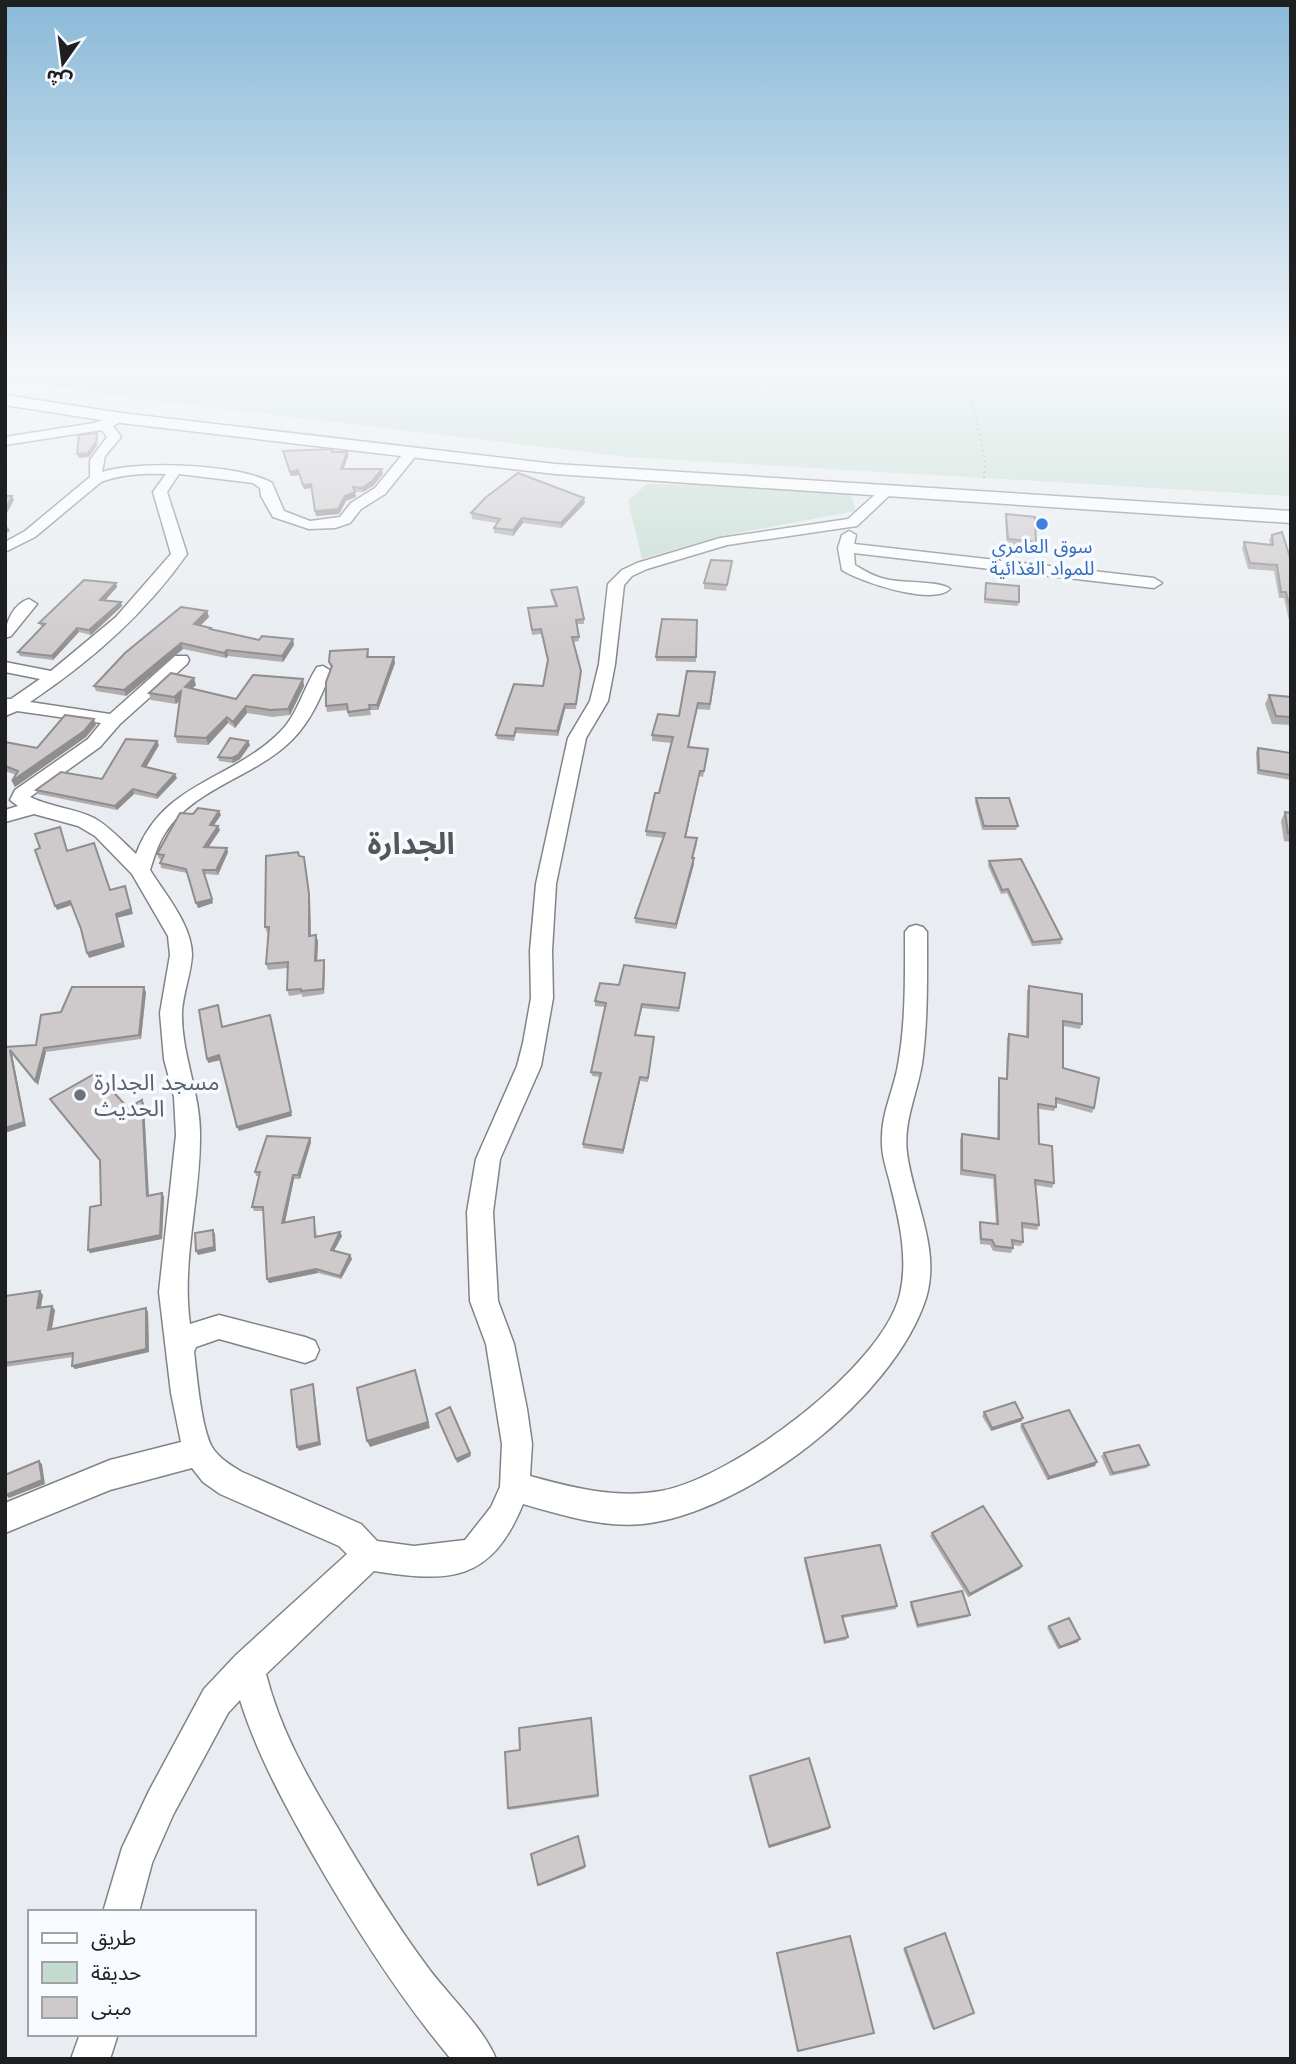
<svg xmlns="http://www.w3.org/2000/svg" width="1296" height="2064" font-family="Helvetica,'Noto Sans Arabic',sans-serif">
  <rect width="100%" height="100%" fill="#e9edf1"/>
  <path fill="#c3dccf" d="M5,369h1286v127l-664,-39 -511,-61 -111,-17z
    M647,484l107,2 97,8 5,17 -135,25 -79,23 -14,-58z"/>
  <g fill="none" stroke-linecap="round" stroke-linejoin="round">
    <defs>
      <path id="minor" d="M121,414l6,4 -14,8 8,11 -16,19 -3,16c36,-12 138,-8 170,11l12,28 26,10 30,-4 11,-14 24,-15 32,-39h10l2,3 -34,42 -24,15 -11,14 -15,5 -26,1 -36,-12 -12,-21 -1,-8 -7,-5 -74,-9 -12,18 20,62c-42,60 -97,108 -157,148l80,12 65,-58h12l2,4 -2,4 -67,60 -20,23 -70,50c21,10 47,12 64,21 16,9 28,23 42,36 27,-72 95,-73 144,-122 18,-18 23,-43 37,-65l6,-1 8,5c-9,24 -20,50 -39,69 -38,38 -100,48 -128,95 -7,11 -10,23 -14,35 15,24 42,55 42,85 -1,19 -9,38 -10,57 -1,41 18,80 18,121 1,64 -19,127 -10,191l29,-9 86,22 10,4 4,9 -4,9 -10,4 -86,-24 -23,8 -2,5c3,24 7,75 18,95 7,11 18,18 30,25l119,52 16,17 37,5 51,-6 26,-33 9,-20 2,-43 -16,-100 -16,-43 -3,-89 9,-53 41,-93 6,-23 8,-45 -1,-47 6,-67 32,-146 22,-37 9,-37 9,-80 14,-14 15,-7 83,-25 128,-19 32,-29h10l2,3 -35,33 -130,19 -80,24 -15,7 -8,9 -9,79 -7,37 -22,37 -30,146 -4,67 1,47 -8,45 -4,23 -41,93 -7,53 5,89 16,43 13,65 5,35 -2,32c44,12 86,23 131,15 72,-13 222,-124 239,-197 9,-38 -2,-79 -11,-115 -4,-15 -8,-27 -7,-42 0,-25 12,-48 16,-72 8,-44 7,-89 7,-133l4,-5 7,-2 7,2 4,5c0,44 1,89 -5,132 -5,30 -19,58 -15,89 6,47 34,96 19,145 -32,100 -181,215 -283,226 -41,4 -81,-9 -120,-20 -32,78 -73,79 -149,67l-108,103c14,55 41,103 70,151 28,48 57,95 90,140 20,28 58,63 70,94h-45c-52,-62 -95,-130 -135,-199 -29,-51 -58,-103 -76,-160l-12,13 -55,102 -21,48 -13,49h-36l19,-64 27,-57 55,-102 32,-34 111,-101 -8,-8 -119,-52 -17,-12 -11,-14 -82,22 -105,43v-30l105,-43 71,-18 -10,-49 -12,-101 17,-157 -2,-38 -10,-38 -4,-46 10,-58 -2,-19 -36,-62 -37,-38 -17,-10 -44,-12 -29,8v-12l13,-4 -8,-6 5,-10 73,-51 13,-16 -84,-12 -12,5v-17h6l29,-20 -35,-7v-10l46,9 65,-54 55,-63 -18,-62 13,-18c-23,-1 -44,0 -65,8l-66,55 -30,15v-10l20,-11 65,-54v-17l17,-23 -5,-7 -97,15v-8l89,-14z
        M849,531l7,4 -2,9 300,34 8,5 -8,5 -300,-35 1,12c11,7 22,13 35,15 15,3 51,1 60,9 -18,17 -89,-7 -108,-19l-4,-22 4,-13z
        M29,599l8,5 -26,32 -6,2c0,-15 8,-34 24,-39z
        M80,2034h38l-8,25h-39z"/>
      <path id="major" d="M5,395l116,18 434,51 736,47v12l-736,-49 -434,-51 -116,-18z"/>
    </defs>
    <use href="#minor" stroke="#808387" stroke-width="3"/>
    <use href="#major" stroke="#808387" stroke-width="3"/>
    <path stroke="#9c9fa2" stroke-width="2" stroke-dasharray="2 3.5" stroke-linecap="butt" d="M965,369l20,91 -1,23"/>
    <use href="#minor" fill="#fff" fill-rule="evenodd"/>
    <use href="#major" fill="#fff" fill-rule="evenodd"/>
  </g>
  <path fill="#b1adaf" d="M283,451l64,1 1,4 -5,13 40,5 -10,12 -10,6h-8l1,5 -10,4 -7,13 -23,2 -4,-28 -8,1 -5,-14 -8,1z
    M585,503l-24,25 -38,-5 -10,13 -19,-3v-5l3,-5 -25,-4 -1,-6z
    M1006,514l30,28 -2,6 -27,-2 -2,-25z
    M1272,535l19,26v59h-2l-5,-22h-5l-5,-27 -26,-2 -6,-21 2,-6 26,2 -1,-4z
    M732,561l-6,30 -22,-2v-6z
    M986,583l33,19 -1,4 -34,-3z
    M117,587l-12,13 16,2 1,4 -31,29 -12,-3 -26,28 -33,-4 -2,-4 24,-25 -3,-4z
    M551,590l33,29v5h-7l2,17 -6,1 8,34 -5,33h-11l-7,27 -42,-3 -2,8 -17,-2 -1,-4 47,-49 5,-24 -7,-28 -9,1 -4,-27 27,-2 -4,-12z
    M207,611l2,6 -9,8 11,3 1,2 47,10 34,-1 1,6 -11,17 -55,-6 -2,2 -43,-9 -57,47 -30,-5 -2,-5z
    M697,620l-1,42 -40,-1v-4z
    M368,649l1,8 26,6 -17,47h-8l1,5 -22,2 -2,-7 -20,2 -1,-6 5,-37 -2,-7z
    M715,678l-5,32 -13,-1 -8,38 19,8 -5,22 -4,-1 -13,61 11,7 -4,14h1v6l-18,65 -41,-6v-5l28,-80 -17,-2v-5l13,-38 13,-50 -20,-2v-6l27,-19z
    M303,679l1,7 -14,29 -18,2 -25,-4 -12,15 -7,-5 -20,22 -31,-2 -2,-7 4,-35 -3,3 -25,-4 -2,-7 47,-8 -4,4 44,10z
    M1269,695l22,2v28l-19,-1 -7,-20z
    M96,725l-10,12 -71,50 -3,-6 4,-6 -11,-4v-29l32,6z
    M248,741l2,4 -10,14 -7,4 -14,-2 -1,-4z
    M159,745l-13,22 31,11 -20,21 -23,-5 -17,16 -79,-16 -2,-4 66,-11z
    M1258,748l33,5v27l-34,-6 -1,-22z
    M976,798l42,28 -2,4h-34l-7,-28z
    M1285,812l6,1v29l-7,-1 -3,-20z
    M193,814l28,1 -7,10 6,5 -12,17 20,5 -10,23 -14,-1 9,29 -15,5 -11,-35 -26,-5 -1,-5 2,-4h-3l-2,-5z
    M300,856l4,1 1,6 5,36 1,37 7,5 -1,20 7,-1 1,5 -1,29 -22,3v-3l-13,2 -2,-6v-22l-19,2 -2,-6 2,-31h-1l-2,-6z
    M989,861l73,78 -1,5 -29,2 -25,-53 -6,1 -13,-28z
    M685,973l-6,39 -37,-4 -6,27 18,2v4l-6,41 -8,-1 -17,73 -40,-6v-4l17,-67 -8,-1 -1,-4 14,-65 -10,-1v-5l24,-16z
    M1029,986l53,38 -2,5 -17,-3v42l31,40 -2,5 -36,-10v4l-2,4 -15,-2v35l15,39 -2,5 -17,-3 4,40 -2,5 -15,-2 1,14 -2,4 -8,-1v3l-2,5 -18,-2 -3,-6 -10,-1 -1,-17 1,-5 16,2 -3,-45 -33,-4v-36l2,-5 35,5 1,-56 1,-5 7,1 1,-41 2,-4 17,2 1,-45z
    M146,992l-5,47 -95,13 -8,33 -26,-31 14,72 -21,-79 31,-2 25,-33z
    M50,1099l78,9 14,-8 2,4 5,92 13,-3 2,4 -2,42 -72,14 -2,-3 13,-45 -1,-44z
    M310,1138l1,4 -11,37h-6l-9,43 29,-5 3,20 23,-5 2,4 -8,15 16,4 2,4 -11,20 -23,-6 -49,10 -2,-4 -4,-68h-9l-2,-4 7,-31h-3l-1,-4z
    M43,1295l-3,13 15,2 -3,19 94,-21 2,4 1,40 -74,17 -3,-3 1,-9 -68,10v-71z
    M984,1412l38,9 -31,10 -9,-15z
    M1022,1424l73,42 -48,14 -27,-53z
    M1104,1453l45,12 -2,3 -37,8 -9,-20z
    M932,1533l88,36 -52,28 -38,-61z
    M805,1558l92,48 -1,3 -53,9 5,19 -2,3 -22,4 -20,-83z
    M911,1602l59,13 -2,2 -51,11 -7,-23z
    M1049,1626l29,16 -20,7 -11,-21z
    M591,1718l8,79 -90,13 -1,-2 12,-58z
    M750,1776l80,51 -1,2 -60,19 -20,-70z
    M905,1948l69,65 -42,16 -29,-80z
    M777,1953l97,80 -77,18 -20,-97z"/>
  <path fill="#908d8e" d="M97,433l1,4 -1,9 -8,11 -10,1 -2,-4z
    M347,452l1,4 -6,18 -1,-5z
    M382,469l1,5 -10,12 -10,6 -1,-4z
    M298,470l1,5 -8,1 -1,-4z
    M311,484l1,4 -8,1 -1,-4z
    M355,492l1,5 -10,4 -7,13 -23,2 -1,-5z
    M12,496l2,4 -9,17v-7z
    M584,498l1,5 -24,25v-5z
    M522,518l1,5 -10,13v-6z
    M8,527l2,4 -5,3v-5z
    M116,583l1,4 -15,17 -2,-4z
    M121,602l1,4 -31,29 -2,-5z
    M207,611l2,6 -13,13 -2,-6z
    M77,628l2,4 -26,28 -1,-4z
    M293,639l1,6 -11,17 -1,-6z
    M181,643l2,6 -57,47 -2,-6z
    M227,650l1,6 -2,2 -2,-5z
    M394,657l1,6 -17,47 -1,-5z
    M194,678l2,7 -9,8 -2,-6z
    M303,679l1,7 -14,29 -2,-6z
    M181,691l2,6 -7,7 -2,-7z
    M565,704v5l-7,27 -1,-5z
    M246,706l1,7 -12,15 -2,-6z
    M227,717l1,6 -20,22 -2,-7z
    M94,719l2,6 -10,12 -71,50 -3,-6z
    M157,741l2,4 -15,26 -2,-5z
    M248,741l2,4 -10,14 -7,4 -1,-5z
    M700,771l-1,5 -14,66v-5z
    M175,774l2,4 -20,21 -1,-4z
    M133,789l1,5 -17,16 -2,-4z
    M219,811l2,4 -10,14 -1,-4z
    M218,826l2,4 -14,21 -2,-4z
    M227,848l1,4 -10,23 -2,-5z
    M304,857l6,42 1,42 -2,-5z
    M694,858v6l-18,65v-5z
    M204,874l9,29 -15,5 -2,-5z
    M125,886l8,28 -16,4 8,29 -36,11 -2,-5 29,-39z
    M70,901l2,4 -15,5 -2,-4z
    M316,935l2,6 -1,25 -2,-5z
    M324,960l1,5 -1,29 -1,-5z
    M144,987l2,5 -5,47 -2,-4z
    M270,1015l22,101 -53,15 -2,-4z
    M44,1048l2,4 -8,33 -3,-4z
    M10,1050l2,4 14,72 -21,7z
    M219,1055l2,5 -13,3 -1,-4z
    M640,1077v4l-17,73v-4z
    M142,1100l2,4 5,96 -2,-4z
    M310,1138l1,4 -11,37 -2,-4z
    M293,1175l1,4 -10,48 -2,-4z
    M162,1193l2,4 -2,42 -72,14 -2,-3z
    M213,1230l2,4 1,17 -18,4 -2,-4z
    M340,1232l2,4 -10,18 -1,-4z
    M350,1255l2,4 -11,20 -1,-3z
    M316,1269l2,4 -49,10 -2,-4z
    M40,1291l3,4 -3,17 -3,-4z
    M52,1306l3,4 -4,23 -3,-3z
    M146,1308l2,4 1,40 -74,17 -3,-3z
    M415,1370l15,58 -60,19 -3,-6z
    M313,1384l1,4 7,57 -22,6 -2,-4z
    M1023,1418l-1,3 -31,10 1,-3z
    M470,1453l1,3 -14,7 -1,-4z
    M39,1461l3,3 3,20 -36,14 -3,-3z
    M1097,1462l-2,4 -48,14 2,-3z
    M1022,1566l-2,3 -52,28 2,-3z
    M1080,1639l-2,3 -20,7 2,-2z
    M830,1827l-1,2 -60,19v-2z
    M585,1866v2l-46,18 -1,-1z"/>
  <path fill="#cec9cb" stroke="#908d8e" stroke-width="2" d="M97,433l-1,9 -8,11 -11,1 2,-19z
    M333,449l-1,3h15l-6,17h41l-10,12 -10,7 -9,-1 2,5 -10,4 -7,13 -23,2 -4,-27 -8,1 -5,-15 -8,2 -7,-21z
    M518,473l66,25 -23,25 -39,-5 -9,12 -19,-2 6,-9 -29,-6 14,-15z
    M5,496h7l-7,14z
    M1006,514l29,3 1,25 -28,-3z
    M1282,532l9,29v51l-5,-20h-5l-4,-27 -27,-2 -6,-21 29,3 -1,-10z
    M711,560l21,1 -5,24 -23,-2z
    M84,580l32,3 -16,17 21,2 -32,28 -12,-2 -25,28 -34,-4 27,-28 -6,-1z
    M986,583l33,3v16l-34,-3z
    M577,587l7,32 -8,1 3,17h-7l9,34 -5,33h-11l-8,27 -41,-3 -2,8 -18,-1 18,-51 29,2 5,-26 -7,-31 -9,1 -4,-22 29,-2 -6,-16z
    M181,607l26,4 -13,13 17,4 -1,1 49,11 3,-4 31,3 -11,17 -55,-6 -3,3 -43,-10 -57,47 -30,-4 31,-33z
    M662,619l35,1 -1,37h-40z
    M368,649l-1,8h27l-17,48h-8l1,4 -22,3 -1,-8 -21,2v-24l6,-16 -3,-4 1,-11z
    M687,671l28,1 -5,32 -12,-1 -10,44 20,2 -4,22h-4l-15,66 12,1 -5,20h2l-18,66 -41,-6 30,-85 -19,-2 9,-38h4l14,-56 -21,-2 6,-21 21,2z
    M171,673l23,5 -9,9 51,12 17,-24 50,4 -15,30 -18,1 -24,-4 -13,16 -6,-5 -21,21 -31,-2 6,-45 -7,6 -25,-4z
    M1269,695l22,2v20l-15,-1z
    M65,715l29,4 -10,12 -72,50 6,-10 -13,-5v-24l32,6z
    M230,738l18,3 -10,14 -6,3 -14,-1z
    M126,739l31,2 -15,25 33,8 -19,21 -23,-6 -18,17 -79,-16 25,-18 41,7z
    M1258,748l33,5v22l-32,-5z
    M976,798h33l9,28h-34z
    M198,808l21,3 -9,14 8,1 -14,21 23,1 -11,22h-13l9,29 -16,4 -10,-34 -26,-6 4,-8 -7,-1 23,-41 13,1z
    M1285,812l6,1v20h-3z
    M60,827l7,24 27,-8 16,47 15,-4 6,23 -15,5 7,29 -36,10 -6,-24 -11,-28 -15,5 -20,-56 5,-2 -5,-14z
    M298,852l1,4 5,1 5,37v42l7,-1 -1,26 9,-1 -1,29 -22,2v-2l-14,1 1,-28 -22,2 3,-37h-4l1,-71z
    M1021,859l41,80 -29,3 -25,-53 -6,1 -13,-29z
    M624,965l61,8 -6,35 -37,-4 -7,31 19,2 -6,41 -8,-1 -17,73 -40,-6 18,-71 -10,-1 15,-69 -11,-2 5,-18 19,2z
    M1029,986l53,8v30l-19,-3v47l36,10 -5,30 -38,-10v9l-18,-3 1,40 13,2 2,37 -19,-3 4,45 -17,-2 1,19 -11,-2 1,8 -18,-2 -3,-6 -11,-1 -1,-17 18,2 -3,-49 -33,-5v-36l37,5v-61l8,1 2,-45 19,3z
    M72,987h72l-5,48 -95,13 -9,33 -25,-31 14,72 -19,6v-81l31,-2 5,-30 20,-3z
    M218,1005l4,22 48,-12 21,97 -54,15 -18,-72 -12,4 -8,-49z
    M96,1073l32,35 14,-8 5,96 15,-3 -2,42 -72,15 2,-43 11,-2 -1,-45 -50,-61z
    M267,1136l43,2 -12,37h-5l-11,48 32,-6 1,20 25,-5 -9,18 19,5 -10,21 -24,-7 -49,10 -4,-72h-11l8,-35h-5z
    M213,1230l1,17 -18,4 -1,-18z
    M40,1291l-3,17 15,-2 -4,24 98,-22v41l-74,17 1,-13 -68,10v-67z
    M415,1370l13,52 -61,19 -10,-53z
    M313,1384l6,58 -22,5 -6,-57z
    M1015,1402l8,16 -31,10 -8,-16z
    M450,1407l20,46 -14,6 -20,-45z
    M1069,1410l28,52 -48,15 -27,-53z
    M1139,1445l10,20 -36,8 -9,-20z
    M39,1461l3,19 -36,15 -1,-20z
    M983,1506l39,60 -52,28 -38,-61z
    M880,1545l17,61 -55,10 6,21 -23,5 -20,-84z
    M962,1591l8,24 -52,10 -7,-23z
    M1069,1618l11,21 -20,8 -11,-21z
    M591,1718l7,77 -90,13 -3,-56 15,-2 -1,-22z
    M809,1758l21,69 -61,19 -19,-70z
    M578,1836l7,30 -47,19 -7,-31z
    M945,1933l29,80 -40,16 -29,-81z
    M850,1936l24,97 -76,18 -21,-98z"/>
  <linearGradient id="sky" x2="0" y2="1"><stop stop-color="#89b9d8"/><stop offset="0.56" stop-color="#f5f7f9"/><stop offset="1" stop-color="#f5f7f9" stop-opacity="0"/></linearGradient>
  <rect width="1296" height="658" fill="url(#sky)"/>
  <circle fill="#3f7fe0" stroke="#f7fafe" stroke-width="2.5" cx="1042" cy="524" r="7"/>
  <circle fill="#6b7280" stroke="#f7fafe" stroke-width="2.5" cx="80" cy="1095" r="7"/>
  <g text-anchor="middle" stroke-width="7" stroke-linejoin="round" paint-order="stroke">
    <g font-size="19" fill="#366cbe" stroke="#f7fafe">
      <text x="1042" y="553">سوق العامري<tspan x="1042" dy="22">للمواد الغذائية</tspan></text>
    </g>
    <g font-size="23" fill="#5b616d" stroke="#f7fafe" text-anchor="start">
      <text x="94" y="1090">مسجد الجدارة<tspan x="94" dy="26">الحديث</tspan></text>
    </g>
    <g font-size="30" font-weight="bold" fill="#545659" stroke="#f7fafe">
      <text x="411" y="854">الجدارة</text>
    </g>
  </g>
  <rect width="1296" height="2064" fill="none" stroke="#1e1f20" stroke-width="14"/>
  <rect x="28" y="1910" width="228" height="126" fill="#f7fafe" stroke="#a0a2a5" stroke-width="2"/>
  <rect x="42" y="1933" width="35" height="10" fill="#ffffff" stroke="#a0a2a5" stroke-width="2"/>
  <text x="91" y="1945" font-size="21" fill="#1e1f20">طريق</text>
  <rect x="42" y="1962" width="35" height="21" fill="#c3dccf" stroke="#a0a2a5" stroke-width="2"/>
  <text x="91" y="1980" font-size="21" fill="#1e1f20">حديقة</text>
  <rect x="42" y="1997" width="35" height="21" fill="#cec9cb" stroke="#a0a2a5" stroke-width="2"/>
  <text x="91" y="2015" font-size="21" fill="#1e1f20">مبنى</text>
  <g transform="translate(63 63) rotate(194)" stroke="#f7fafe" stroke-width="5" paint-order="stroke">
  <path d="M0-5L12 26L0 18L-12 26Z" fill="#1e1f20"/>
  <text y="-10" font-size="19" font-weight="bold" text-anchor="middle" fill="#1e1f20">ش</text>
  </g>
</svg>
